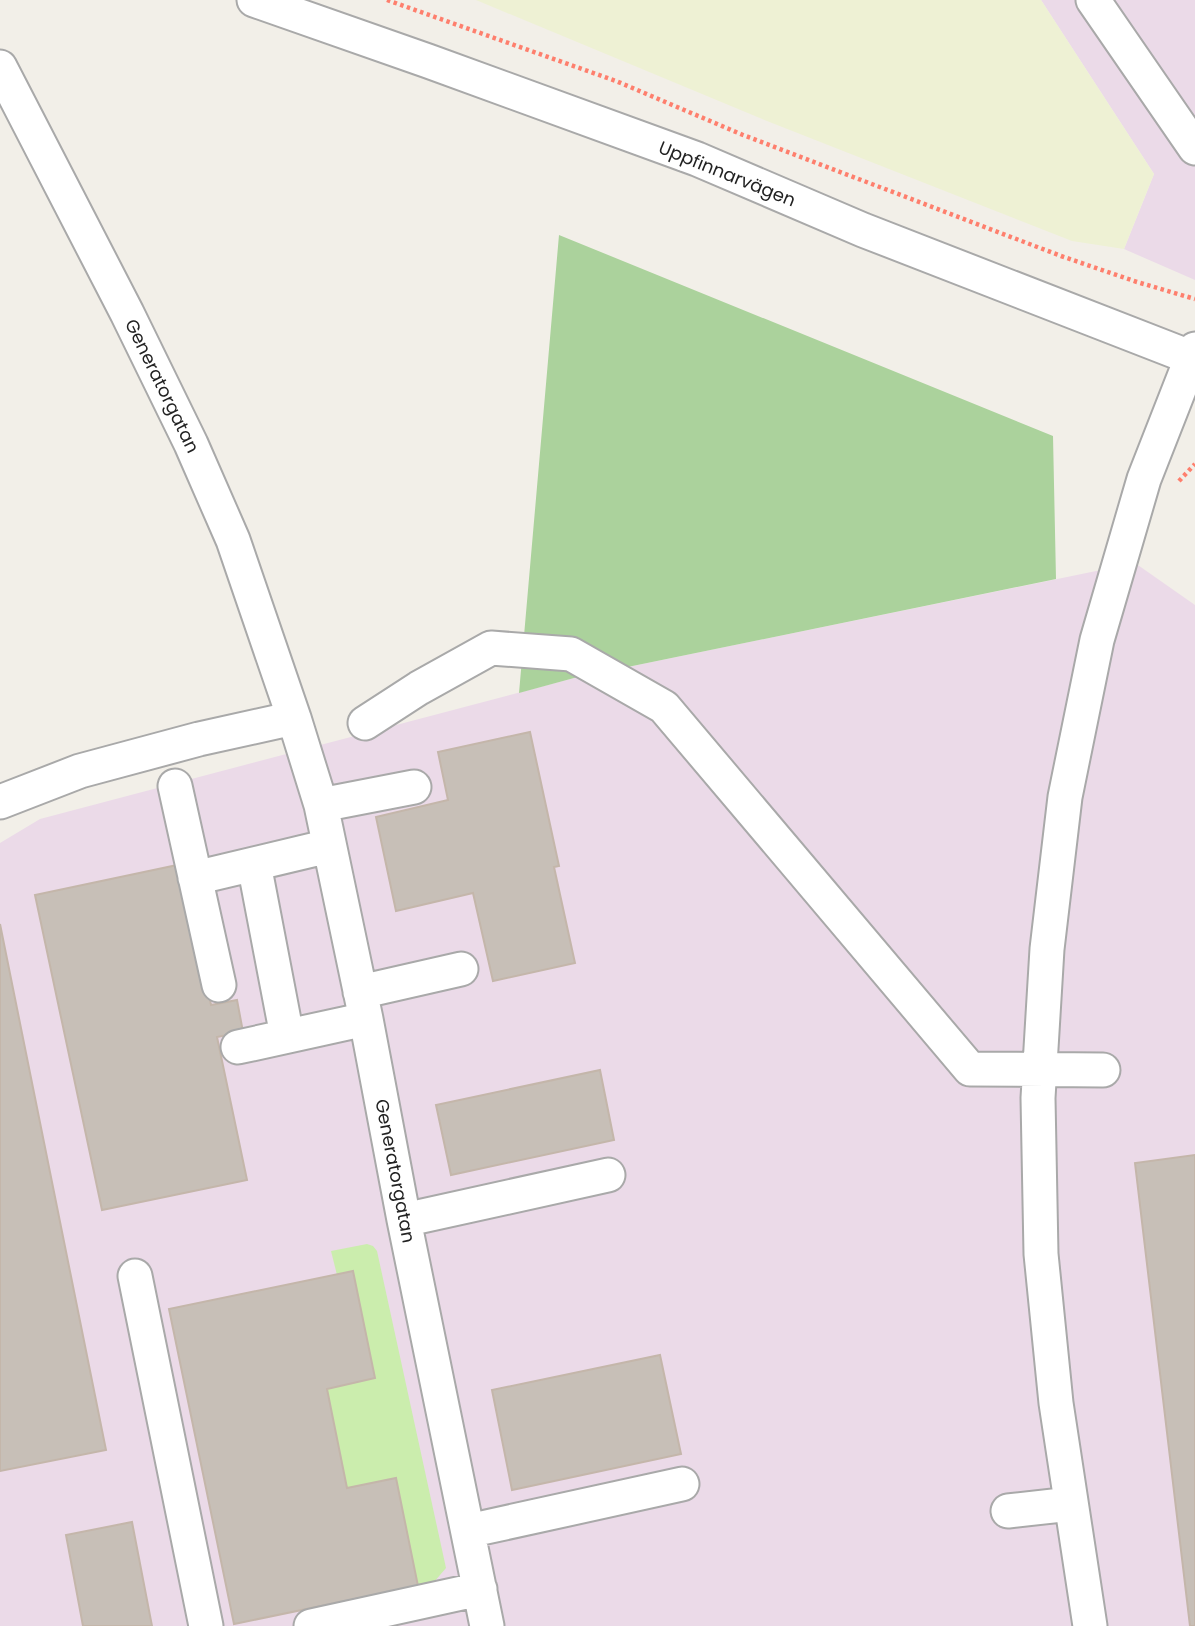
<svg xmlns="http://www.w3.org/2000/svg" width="1195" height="1626" font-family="Poppins,sans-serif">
  <rect width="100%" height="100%" fill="#f2efe8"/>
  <path fill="#ebdae8" d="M1041,0h154v280l-71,-31 30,-75z
    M1135,563l60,42v1021h-1195v-783l40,-24 534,-141z"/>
  <path fill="#eef1d4" d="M476,0h565l113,174 -30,75 -52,-8 -305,-120z"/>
  <path fill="#cbedad" d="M367,1244l6,2 4,5 69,317 -12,14 -16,4 -22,-108 -49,10 -20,-99 48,-11 -22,-106 -16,3 -6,-24z"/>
  <path fill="#abd29c" d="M559,235l494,201 3,143 -482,99 -55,15z"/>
  <path fill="#c7bfb7" stroke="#c4b6aa" stroke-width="2" d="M530,732l29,134 -5,1 21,96 -82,18 -20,-88 -77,18 -20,-94 72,-17 -10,-48z
    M182,864l29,141 26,-5 6,32 -26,5 30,143 -145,30 -67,-315z
    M0,924l106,526 -106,21z
    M600,1070l14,70 -163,35 -15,-70z
    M1195,1155v471h-5l-55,-463z
    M353,1271l22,107 -48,11 20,99 49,-10 22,108 -184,38 -65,-315z
    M660,1355l21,99 -169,36 -20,-100z
    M132,1522l20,104h-69l-17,-91z"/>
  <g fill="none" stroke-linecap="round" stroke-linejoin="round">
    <defs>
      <path id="minor" d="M254,0l174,61 269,98 166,71 332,129
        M1093,0l102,148
        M0,67l127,246 64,131 42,96 61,178 27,87 45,214 38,201 83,406
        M365,723l54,-35 72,-40 80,6 93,53 306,362 133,1
        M175,786l44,199
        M0,802l80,-31 119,-32 95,-21
        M321,805l93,-18
        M254,864l33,172
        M195,878l134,-32
        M360,992l101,-23
        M238,1047l128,-28
        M404,1220l204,-45
        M135,1276l71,350
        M1008,1511l63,-7
        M468,1531l214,-47
        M311,1626l169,-37
        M1090,1626l-34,-223 -15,-149 -3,-156 9,-149 18,-152 32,-157 47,-161 51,-130"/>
    </defs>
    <use href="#minor" stroke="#a9a9a9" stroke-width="37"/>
    <path stroke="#fe7f6d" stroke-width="4.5" stroke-dasharray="3.5 3.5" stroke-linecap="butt" d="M387,0l229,81 127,54 318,121 76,26 58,17
      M1179,481l16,-17"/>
    <use href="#minor" stroke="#fff" stroke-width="33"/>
  </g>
  <g text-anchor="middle" stroke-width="7" stroke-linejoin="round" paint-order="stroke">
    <g font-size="18" fill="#222" stroke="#fff">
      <text transform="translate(727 174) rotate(22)" y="6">Uppfinnarvägen</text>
      <text transform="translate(162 386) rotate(64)" y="6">Generatorgatan</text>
      <text transform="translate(395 1171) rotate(79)" y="6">Generatorgatan</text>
    </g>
  </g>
</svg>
